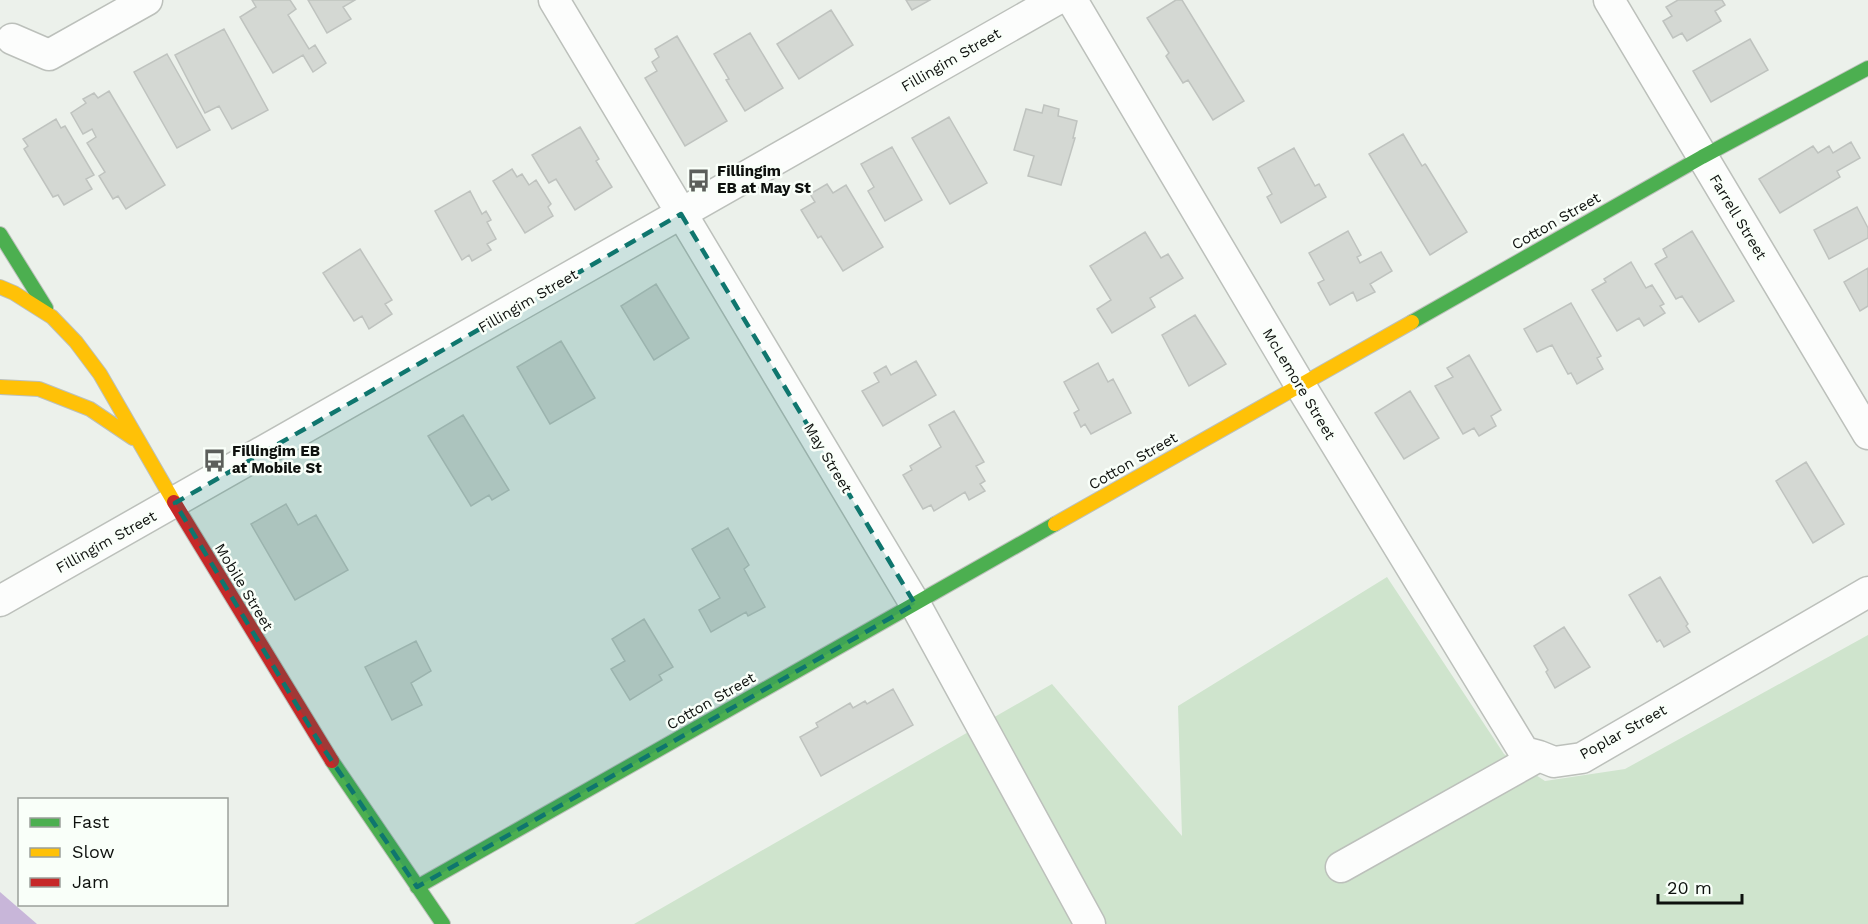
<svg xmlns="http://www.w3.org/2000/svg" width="1868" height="924" font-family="'Work Sans',sans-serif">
  <rect width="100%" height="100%" fill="#ecf1eb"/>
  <path fill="#cfe4cd" d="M1387,577l117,177 41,27 80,-12 243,-134v289h-1234l418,-240 130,152 -4,-130z"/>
  <path fill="#c8b6d9" d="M0,892l37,32h-37z"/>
  <path fill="#d4d8d3" stroke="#bfc3bf" stroke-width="1.5" d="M252,0h38l6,9 -8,6 21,34 6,-4 11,18 -13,9 -10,-17 -30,18 -33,-56 16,-10z
    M308,0h47l-12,7 8,12 -24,14z
    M906,0h24l-18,10z
    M1176,0h6l62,101 -31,19 -25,-40 -5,3 -17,-27 3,-3 -22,-35z
    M1678,0h44l3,5 -10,6 6,10 -34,20 -5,-8 -9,5 -10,-17 9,-5 -6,-9z
    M831,10l22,35 -54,34 -22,-35z
    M224,29l44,81 -36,19 -13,-23 -14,7 -30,-58z
    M750,33l33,55 -38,23 -19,-31 3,-1 -15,-25z
    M677,36l50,85 -42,25 -40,-68 12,-7 -5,-9 7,-5 -4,-8z
    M1750,39l18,31 -57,32 -18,-31z
    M167,54l43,76 -33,18 -43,-76z
    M109,91l56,94 -39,24 -8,-13 -5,3 -14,-23 6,-4 -18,-29 9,-6 -4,-8 -9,5 -12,-21 15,-10 -3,-4 11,-6 4,5z
    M1044,105l15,4 -1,7 19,5 -4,17h2l-14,47 -33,-9 6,-20 -20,-6 12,-41 16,4z
    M949,117l38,66 -37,21 -38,-66z
    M56,119l5,9 4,-2 29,49 -8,4 6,10 -28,16 -6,-10 -5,2 -29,-48 4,-3 -5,-7z
    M580,127l19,32 -3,2 16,26 -37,23 -19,-31 -7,4 -17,-28z
    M1403,134l19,32 3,-2 1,1 41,67 -37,23 -61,-101z
    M1851,142l9,16 -23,13 3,6 -60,36 -21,-34 54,-33 5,7 11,-7 4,7z
    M892,147l30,53 -37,21 -17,-30 6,-4 -13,-23z
    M1294,148l21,38 4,-2 7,13 -45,26 -14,-26 5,-3 -14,-26z
    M512,169l5,8 5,-3 7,11 7,-5 15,24 -3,3 5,9 -28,17 -32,-52z
    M827,184l6,9 13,-8 37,62 -40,24 -22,-35 -3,2 -17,-28 14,-8 -5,-8z
    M470,191l12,23 4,-3 4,7 1,2 -4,2 9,17 -9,5 4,6 -19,11 -3,-6 -7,5 -27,-49z
    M1857,207l11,21v10l-39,21 -15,-29z
    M1348,231l13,24 -4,2 3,6 21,-11 11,19 -22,13 5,8 -18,9 -4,-9 -23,13 -12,-22 6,-3 -15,-27z
    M1692,231l42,70 -35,21 -17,-26 -6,3 -21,-35 12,-7 -4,-8z
    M1145,232l16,26 7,-4 15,24 -33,20 5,9 -43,26 -15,-24 14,-9 -21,-34z
    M360,249l32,51 -7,4 7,10 -23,15 -7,-13 -8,5 -31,-48z
    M1631,262l15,26 6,-3 12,19 -4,2 5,7 -21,13 -5,-8 -22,13 -25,-41 14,-8 -2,-3z
    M1868,268v38l-8,5 -16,-29z
    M656,284l33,54 -35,22 -33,-54z
    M1571,303l30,53 -4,2 6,11 -26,15 -6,-11 -3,1 -16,-29 -15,7 -13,-23z
    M1195,315l31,49 -37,22 -27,-51z
    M561,341l34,57 -45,26 -33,-57z
    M1469,355l32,55 -10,6 5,10 -17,10 -5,-8 -11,6 -28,-48 18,-9 -6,-9z
    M916,361l20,34 -53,31 -21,-35 17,-9 -5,-9 12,-7 5,9z
    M1098,363l10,19 5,-3 18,34 -40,21 -6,-10 -4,3 -7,-14 5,-3 -15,-28z
    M1410,391l29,47 -35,21 -29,-46z
    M954,411l30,51 -8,4 9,15 -5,3 5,7 -16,9 -4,-8 -31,19 -3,-6 -8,4 -20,-34 9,-5 -2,-4 31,-19 -12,-22z
    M463,415l46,75 -17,10 -3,-5 -18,11 -43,-70z
    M1806,462l38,62 -31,19 -37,-62z
    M286,504l12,21 18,-10 32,55 -53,30 -44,-76z
    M728,528l21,37 -5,4 21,38 -17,9 -2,-4 -35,20 -12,-22 21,-12 -28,-49z
    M1660,577l28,47 -2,2 4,6 -26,15 -4,-7 -3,2 -28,-47z
    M644,619l29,48 -14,8 3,5 -32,20 -19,-31 14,-8 -13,-22z
    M1564,627l26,40 -35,21 -9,-16 2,-2 -14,-24z
    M416,641l15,30 -20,12 11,22 -30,15 -27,-53z
    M893,689l20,36 -92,51 -21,-39 18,-10 -2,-4 34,-20 3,5 12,-7 2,3z"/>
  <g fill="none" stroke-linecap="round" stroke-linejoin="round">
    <defs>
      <path id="street" d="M554,0l361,604 175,320
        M1072,0l228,385 224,367 15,4
        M1609,0l259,434
        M12,39l37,16 98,-55
        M0,601l1056,-601
        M1341,867l198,-111 15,6 28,-4 286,-166"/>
      <path id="fast" d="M0,234l46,74
        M1412,322l290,-165 166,-89
        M332,761l111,163
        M417,887l638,-363"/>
      <path id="slow" d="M0,287l14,6 38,24 24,25 24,32 74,128
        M0,387l39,2 51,20 43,29
        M1055,524l357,-202"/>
      <path id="jam" d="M174,502l158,259"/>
    </defs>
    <use href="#street" stroke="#bcc0bb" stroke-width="33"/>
    <use href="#fast" stroke="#bcc0bb" stroke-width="16"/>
    <use href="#slow" stroke="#bcc0bb" stroke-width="16"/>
    <use href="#jam" stroke="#bcc0bb" stroke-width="16"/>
    <use href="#street" stroke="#fcfdfc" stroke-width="30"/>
    <use href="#fast" stroke="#4caf50" stroke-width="14"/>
    <use href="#slow" stroke="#ffc107" stroke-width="14"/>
    <use href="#jam" stroke="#c62828" stroke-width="14"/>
  </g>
  <path fill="#0f766e" fill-opacity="0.2" stroke="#0f766e" stroke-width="4.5" stroke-dasharray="12 8" stroke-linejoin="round" d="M681,214l234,390 -498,283 -98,-145 -144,-239z"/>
  <defs>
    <symbol id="bus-bare" viewBox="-9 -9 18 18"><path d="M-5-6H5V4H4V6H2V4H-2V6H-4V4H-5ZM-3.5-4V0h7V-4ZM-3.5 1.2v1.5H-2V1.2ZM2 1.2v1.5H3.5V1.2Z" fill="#5c5f5b" stroke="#f9fff9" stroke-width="2.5" paint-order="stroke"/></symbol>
  </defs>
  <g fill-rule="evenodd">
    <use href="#bus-bare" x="682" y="164" width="33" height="33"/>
    <use href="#bus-bare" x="198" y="444" width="33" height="33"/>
  </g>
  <g text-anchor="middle" stroke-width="5" stroke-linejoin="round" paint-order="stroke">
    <g font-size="15" fill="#0e110e" stroke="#f9fff9">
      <text transform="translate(951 60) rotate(-30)" y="5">Fillingim Street</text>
      <text transform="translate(1738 217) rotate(59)" y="5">Farrell Street</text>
      <text transform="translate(1556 221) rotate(-30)" y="5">Cotton Street</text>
      <text transform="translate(528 301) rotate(-30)" y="5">Fillingim Street</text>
      <text transform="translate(1299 384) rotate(59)" y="5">McLemore Street</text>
      <text transform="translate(828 458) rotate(59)" y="5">May Street</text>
      <text transform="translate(1133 461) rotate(-30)" y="5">Cotton Street</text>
      <text transform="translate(106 542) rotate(-29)" y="5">Fillingim Street</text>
      <text transform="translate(244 587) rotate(59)" y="5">Mobile Street</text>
      <text transform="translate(711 701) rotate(-30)" y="5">Cotton Street</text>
      <text transform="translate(1623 732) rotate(-29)" y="5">Poplar Street</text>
    </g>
    <g font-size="15" font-weight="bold" fill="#0e110e" stroke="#f9fff9" text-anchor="start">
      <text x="717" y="176">Fillingim<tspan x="717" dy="17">EB at May St</tspan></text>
      <text x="232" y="456">Fillingim EB<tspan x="232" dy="17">at Mobile St</tspan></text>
    </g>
  </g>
  <rect x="18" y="798" width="210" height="108" fill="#f9fff9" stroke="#9ba09b" stroke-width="1.5"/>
  <rect x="30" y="818" width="30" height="9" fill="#4caf50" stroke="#9ba09b" stroke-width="1.5"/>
  <text x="72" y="828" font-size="18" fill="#0e110e">Fast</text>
  <rect x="30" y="848" width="30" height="9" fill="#ffc107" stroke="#9ba09b" stroke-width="1.5"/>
  <text x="72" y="858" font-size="18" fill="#0e110e">Slow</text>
  <rect x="30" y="878" width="30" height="9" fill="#c62828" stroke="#9ba09b" stroke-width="1.5"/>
  <text x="72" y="888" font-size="18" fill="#0e110e">Jam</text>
  <path d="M1658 894v9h84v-9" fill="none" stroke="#0e110e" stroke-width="3"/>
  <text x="1667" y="894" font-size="18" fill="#0e110e" stroke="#f9fff9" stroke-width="4.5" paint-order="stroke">20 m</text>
</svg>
